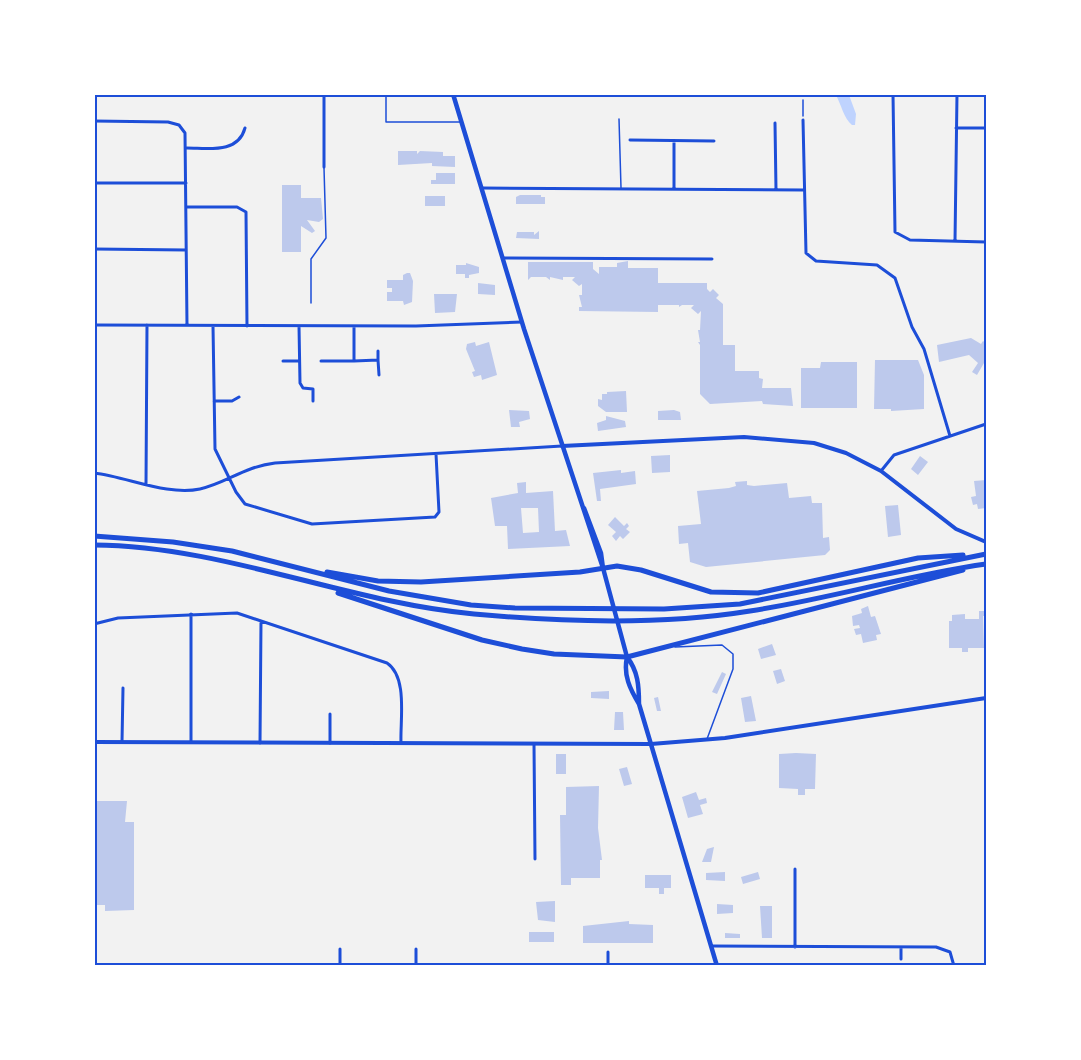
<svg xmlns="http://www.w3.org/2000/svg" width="1081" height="1060" font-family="'Space Grotesk',sans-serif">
  <rect width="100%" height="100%" fill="#f2f2f2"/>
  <path fill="#bfd3fe" d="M836,95h13l7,19 -1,11h-3c-8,-6 -11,-21 -16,-30z"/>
  <path fill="#bdc9ec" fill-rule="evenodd" d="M398,151h19v3l3,-3 23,1v4h12v11l-23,-1v-3l-34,2z
    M436,173h19v11h-24v-4h5z
    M282,185h19v13h20l2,21 -4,3 -12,-2 8,11 -3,2 -11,-7v26h-19z
    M520,195h21v2h4v7h-29v-7z
    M425,196h20v10h-20z
    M539,231v8l-23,-1 1,-6h17v3z
    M628,261v7h30v15h49v6l3,3 3,-3 6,6 -3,3 7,6v41h12v26h24v7l4,1 -1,9h29l2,18 -30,-2 -1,-3 -52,3 -10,-10v-49l-2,-3h2l-2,-12h2l1,-19 -3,3 -7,-6 3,-3h-12l-3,2v-2h-21v7l-79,-1v-4h3l-3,-12h3v-11l-3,2 -7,-6 3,-3h-12v3l-13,-3v3l-4,-3h-15l-3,3v-18h65v7l6,5v-7h18v-4z
    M466,263l13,4v6l-10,2v3h-4v-4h-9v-9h10z
    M407,273h3l3,8 -1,21 -8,3 -1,-4h-16v-9h5v-4h-5v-8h16v-5z
    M478,283l17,2v10l-17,-1z
    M434,294h23l-2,18 -20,1z
    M971,338l10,6 2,-3 3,2v22l-2,-2 -7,12 -5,-3 6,-9 -9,-8 -30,7 -2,-17z
    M475,342l1,4 13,-4 8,33 -15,5 -1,-5 -7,2 -2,-5 3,-1 -9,-22 1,-5z
    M875,360h43l6,15v34l-33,2v-2h-17z
    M821,362h36v46h-56v-40h19z
    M626,391l1,21h-21l-8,-6v-7l4,1v-6h5v-2z
    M509,410l20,1 1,8 -11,3 1,5h-9z
    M674,410l6,2 1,8h-23v-9z
    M606,416l19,5 1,6 -28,4 -1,-8 9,-3z
    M670,455v17l-18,1 -1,-17z
    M920,456l8,6 -10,13 -7,-6z
    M621,470v3l14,-2 1,13 -36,5 1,12h-4l-4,-28z
    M986,480v28l-8,1 -1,-5 -4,1 -2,-8 5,-1 -2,-15z
    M747,481v4l7,1 33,-3 2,15 22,-2 1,7h10l1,35 6,-1 1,13 -5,5 -119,12 -16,-5 -2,-19 -9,1 -1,-18 23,-2 -4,-33 32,-3 7,-2 -1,-4z
    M526,482v11l27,-2 2,40 11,-1 4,16 -62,3 -1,-23h-12l-4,-28 27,-5 -1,-10zM521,508h17l1,24 -16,1z
    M898,505l3,30 -13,2 -3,-31z
    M615,517l9,9 3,-3 2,3 -3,3 4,3 -7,7 -3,-3 -4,5 -4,-5 4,-4 -8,-7z
    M868,606l3,11 4,-1 6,18 -5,1 1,5 -14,3 -2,-9 -5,1 -2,-6 6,-1 -1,-3 -6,1 -1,-10 10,-3 -1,-4z
    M979,611h7v5h-3l1,32h-16v4h-6v-4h-13v-27h3v-6l13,-1v5h14z
    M772,644l4,11 -15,4 -3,-10z
    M781,669l4,12 -8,3 -4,-13z
    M722,672l4,2 -9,20 -5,-2z
    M609,691v8l-18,-1v-6z
    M751,696l5,25 -11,1 -4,-24z
    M658,697l3,14h-4l-3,-13z
    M615,712h8l1,18h-10z
    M796,753l20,1 -1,35h-10v6h-7v-6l-19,-1v-34z
    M556,754h10v20h-10z
    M627,767l5,17 -8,2 -5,-17z
    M599,786l-1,42 4,32h-2v18h-29v7h-10l-1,-70h6v-28z
    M696,792l3,8 7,-2 1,5 -7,2 3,9 -15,4 -6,-21z
    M94,801h33l-2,21h9v88l-29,1v-6h-11z
    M714,847l-3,15h-9l5,-13z
    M725,872v9l-19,-1v-7z
    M758,872l2,7 -17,5 -2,-7z
    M645,875h26v13h-7v6h-5v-6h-14z
    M555,901v21l-17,-2 -2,-18z
    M717,904l16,1v8l-16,1z
    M760,906h12v32h-10z
    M629,921v3l24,1v18h-70v-17z
    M529,932h25v10h-25z
    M725,933l15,1v4h-15z"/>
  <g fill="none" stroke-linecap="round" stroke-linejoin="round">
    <path stroke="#1d4ed8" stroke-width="1.5" d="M803,100v16"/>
    <path stroke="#1d4ed8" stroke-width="1.5" d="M386,94v28h75
      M619,119l2,69
      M311,303v-44l15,-21 -2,-70
      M675,647l47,-2 11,9v15l-26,70"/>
    <path stroke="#1d4ed8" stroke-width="3" d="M324,94v73
      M893,94l2,138 15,8 76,2
      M663,95h140
      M803,120l3,133 10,8 61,4 18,13 17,49 12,22 26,87
      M94,121l74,1 11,3 6,8 2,192
      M775,123l1,67
      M956,128h30
      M630,140l84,1
      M674,141v48
      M187,148c21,0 51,6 58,-20
      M94,183h92
      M482,188l322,2
      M187,207h50l9,5 1,114
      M955,241l2,-147
      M94,249l92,1
      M503,258l209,1
      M94,325l322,1 106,-4
      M213,326l2,123 21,43 9,12 67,20 123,-7 4,-5 -3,-58
      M299,326l1,57 3,5 10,1v12
      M378,351v9
      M283,361h16
      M321,361h33v-35
      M354,361l24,-1 1,15
      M214,401h18l7,-4
      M881,471l13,-16 92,-31
      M94,473c34,4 73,23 106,16 27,-6 43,-22 75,-26l287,-17
      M146,484l1,-159
      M191,614v128
      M94,624l24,-6 119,-5 150,50c21,14 13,57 14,80
      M122,742l1,-54
      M260,743l1,-122
      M330,743v-29
      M534,744l1,115
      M711,946l225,1 14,5 4,14
      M795,947v-78
      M901,947v12
      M340,949v17
      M608,952v14
      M416,966v-17"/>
    <path stroke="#1d4ed8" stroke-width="4" d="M562,446l182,-9 70,6 32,10 35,18 75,58 30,13
      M94,742l557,2 74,-6 261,-40"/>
    <path stroke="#1d4ed8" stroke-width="4.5" d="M453,94l71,235 79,239 24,89c11,14 12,29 12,47
      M584,508l17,45 2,15
      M627,657c-4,18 3,32 12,47l78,262"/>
    <path stroke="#1d4ed8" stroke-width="5" d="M94,536l79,6 59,9 157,40 82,14 44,3 149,1 76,-5 246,-50
      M94,545c130,1 251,57 380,69 87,8 190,11 276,-3 80,-12 157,-36 236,-47
      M327,572l51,9 43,1 159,-10 37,-6 24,4 70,22 47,1 160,-35 45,-3
      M338,593l144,47 40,9 32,5 73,3 336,-87"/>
  </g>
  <rect width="1081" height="1060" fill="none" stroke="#ffffff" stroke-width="192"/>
  <rect x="96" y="96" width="889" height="868" fill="none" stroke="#1d4ed8" stroke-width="2"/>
</svg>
